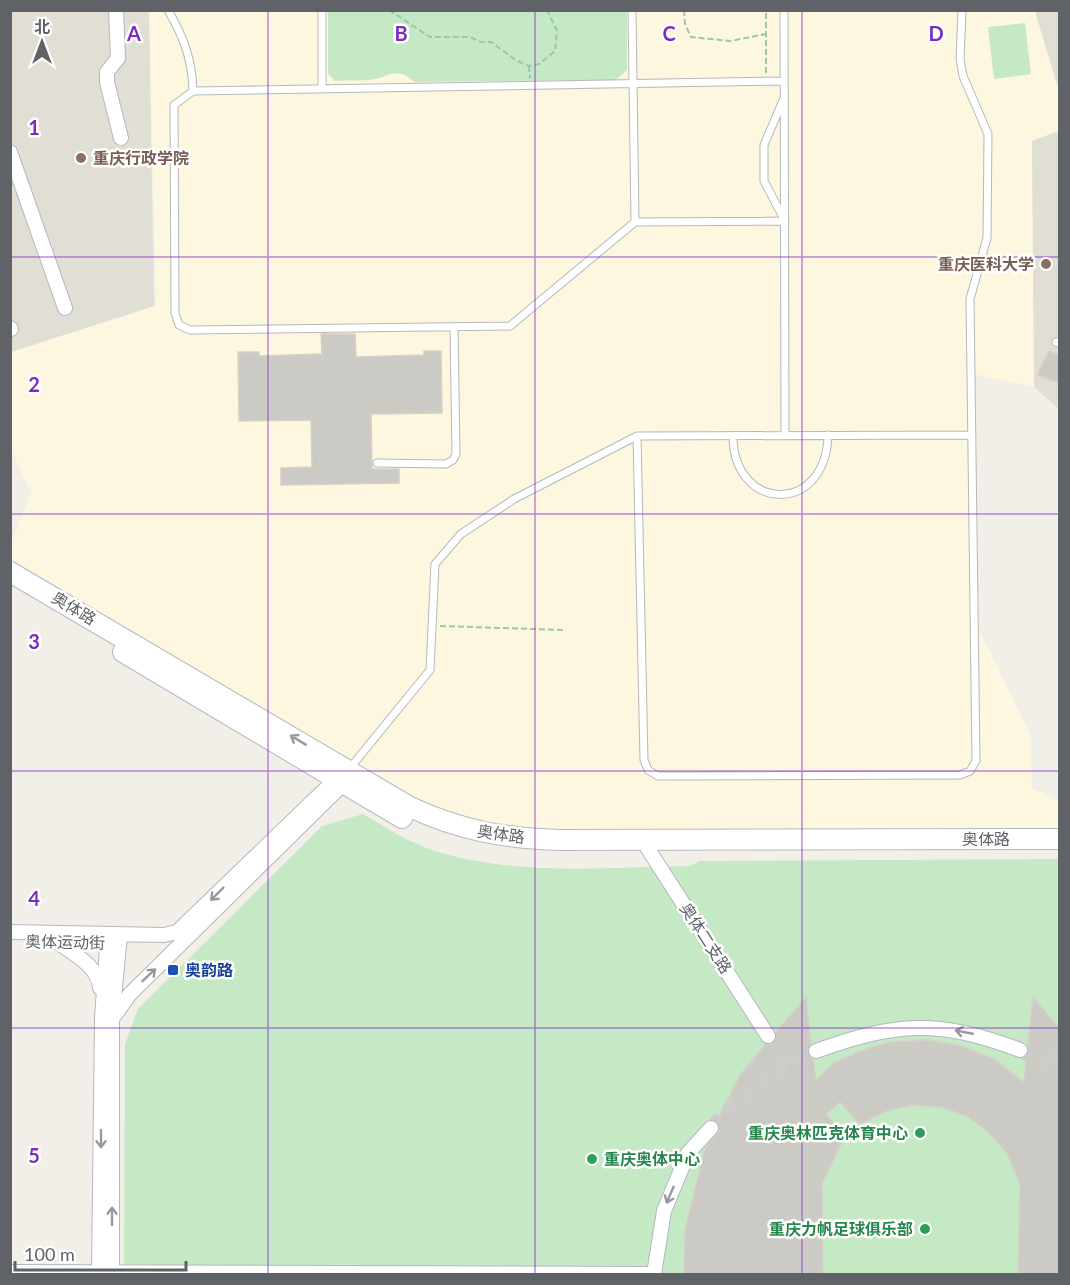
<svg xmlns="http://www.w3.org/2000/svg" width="1070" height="1285" font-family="Lato,'Noto Sans SC',sans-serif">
  <rect width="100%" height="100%" fill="#f1efe8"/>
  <path fill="#fef7e0" d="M149,11h886l24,80v40l-27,10 2,246 -60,-13 5,256 51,104 2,54 27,13v30l-499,2 -84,-10 -64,-24 -86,-48 -315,-193v-15l20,-50 -20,-43v-98l145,-46z"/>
  <path fill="#e1ded6" d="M11,11h138l5,295 -143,46z
    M1035,11h24v80z
    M1059,131v278l-25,-22 -2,-246z"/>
  <path fill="#c5e8c5" d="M328,11h299v59l-11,10 -201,2c-21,-17 -24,-4 -46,-2 -11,1 -23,0 -34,1l-7,-7z
    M1025,23l6,51 -37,5 -6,-52z
    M363,814c22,13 45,28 69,36 83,27 173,17 259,16l8,-5 360,-2v415h-935l1,-230 13,-35 184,-183z"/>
  <path fill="#cccac5" stroke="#d6d1c6" stroke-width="1.5" d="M321,334h34l1,23 68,-2v-4h17l1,62 -71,1 1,55h27v14l-118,2v-17l31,-1 -1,-47 -72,1 -1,-69h21v4l63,-2z
    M1049,351l10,4v28l-22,-8z
    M806,997l5,47 -4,9 6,6 3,22 16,-17 28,-13 31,-9 36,-2 35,6 32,13 30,23 9,-85 26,31v247h-41l2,-91 -13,-31 -19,-21 -21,-16 -26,-9 -29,-2 -25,6 -27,13 -20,-22 -14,12 19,22 -23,47 1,92h-139l1,-45 20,-82 15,-17 -3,-10 23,-46 26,-31 10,-3v-9z"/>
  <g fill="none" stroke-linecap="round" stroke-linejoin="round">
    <path stroke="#ccccc8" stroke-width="14" stroke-dasharray="14 7" stroke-linecap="butt" d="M768,1036l19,30
      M1020,1050l40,21
      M1048,1063l12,-18
      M711,1128c30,-33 65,-57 105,-77"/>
    <defs>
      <path id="service" d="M168,10c16,28 24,49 25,81l-19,14 1,208 4,12 11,5 320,-4 125,-104
        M632,10l3,212 150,-1 -21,-40v-36l20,-47
        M784,10l1,425
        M322,89v-79
        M193,91l591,-10
        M1056,342l4,1
        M637,436l7,324 4,10 10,6 302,-1 10,-4 6,-10 -6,-462 17,-61 1,-104 -25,-58 -3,-17 2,-49
        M733,436c0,76 93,80 95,-1
        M377,463l69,1 7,-4 3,-6 -2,-126
        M350,768l80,-98 5,-106 26,-30 53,-35 123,-63 335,-1"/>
      <path id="minor" d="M116,10l2,48 -11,14v10l14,56
        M10,152l55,156
        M10,328l1,1
        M643,841l125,195
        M10,932l154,3 13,-3 163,-157
        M56,941c17,13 42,24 44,47
        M112,1019l18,-25 213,-210 3,-9
        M816,1051c81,-29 122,-32 204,-1
        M10,1272l640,2
        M99,1274l3,-256 6,-84
        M112,1274v-255l8,-85
        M654,1274l10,-63 24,-58 23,-25"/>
      <path id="secondary" d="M10,572l400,235c52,24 94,31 150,33l500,-1
        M123,652l279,166"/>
    </defs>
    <use href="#service" stroke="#b5b8bc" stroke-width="9"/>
    <use href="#minor" stroke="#b5b8bc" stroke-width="16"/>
    <use href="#secondary" stroke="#b6babf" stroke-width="22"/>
    <path stroke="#9cc7a9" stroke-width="2" stroke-dasharray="6 3" stroke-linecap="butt" d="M389,10l41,27h40l11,5h10l26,19 12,5 10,-2 16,-13 2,-20 -10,-21
      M684,10l1,14 6,13 39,4 36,-7
      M529,66l1,12
      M766,73v-63
      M440,626l124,4"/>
    <use href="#service" stroke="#fff" stroke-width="7"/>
    <use href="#minor" stroke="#fff" stroke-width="14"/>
    <use href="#secondary" stroke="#fff" stroke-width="20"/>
  </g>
  <defs><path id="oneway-shaft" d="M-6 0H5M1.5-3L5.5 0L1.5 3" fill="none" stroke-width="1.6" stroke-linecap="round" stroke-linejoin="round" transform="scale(1.5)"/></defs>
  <g stroke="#979a9d">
    <use href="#oneway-shaft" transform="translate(298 740) rotate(-149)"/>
    <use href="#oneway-shaft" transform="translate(217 894) rotate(135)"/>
    <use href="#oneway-shaft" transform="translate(149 975) rotate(-43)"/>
    <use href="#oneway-shaft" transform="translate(964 1032) rotate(-169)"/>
    <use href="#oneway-shaft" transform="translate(101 1139) rotate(90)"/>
    <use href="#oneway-shaft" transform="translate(670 1195) rotate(113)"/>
    <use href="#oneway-shaft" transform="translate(112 1216) rotate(-90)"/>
  </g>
  <path fill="none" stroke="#7b2cbf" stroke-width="1.5" stroke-opacity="0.55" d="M268,10v1264M535,10v1264M802,10v1264M10,257h1050M10,514h1050M10,771h1050M10,1028h1050"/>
  <g fill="#8d6e63" stroke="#fff" stroke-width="2">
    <circle cx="81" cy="158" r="6"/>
    <circle cx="1046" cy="264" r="6"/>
  </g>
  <rect fill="#1a4fb4" stroke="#fff" stroke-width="2" x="167" y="964" width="12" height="12" rx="3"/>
  <g fill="#2e9e5b" stroke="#fff" stroke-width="2">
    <circle cx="920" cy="1133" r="6"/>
    <circle cx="592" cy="1159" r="6"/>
    <circle cx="925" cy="1229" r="6"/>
  </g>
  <g text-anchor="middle" stroke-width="5" stroke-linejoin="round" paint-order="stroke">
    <g font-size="16" font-weight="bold" fill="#785e54" stroke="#fff" text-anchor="start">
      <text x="93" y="164">重庆行政学院</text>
      <text x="1034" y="270" text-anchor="end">重庆医科大学</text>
    </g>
    <g font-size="16" fill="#5f6368" stroke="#fff">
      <text transform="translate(74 608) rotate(31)" y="6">奥体路</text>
      <text transform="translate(501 834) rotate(8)" y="6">奥体路</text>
      <text x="986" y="845">奥体路</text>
      <text transform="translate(706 938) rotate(57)" y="6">奥体二支路</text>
      <text transform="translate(65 942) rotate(1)" y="6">奥体运动街</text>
    </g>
    <g font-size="16" font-weight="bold" fill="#164399" stroke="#fff" text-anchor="start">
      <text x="185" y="976">奥韵路</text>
    </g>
    <g font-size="16" font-weight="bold" fill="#27864d" stroke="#fff" text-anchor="end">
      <text x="908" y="1139">重庆奥林匹克体育中心</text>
      <text x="604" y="1165" text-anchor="start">重庆奥体中心</text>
      <text x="913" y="1235">重庆力帆足球俱乐部</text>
    </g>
  </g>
  <g font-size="20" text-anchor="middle" font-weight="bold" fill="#7b2cbf" stroke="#fff" stroke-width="5" stroke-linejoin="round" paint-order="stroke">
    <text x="134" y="41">A</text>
    <text x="401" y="41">B</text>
    <text x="669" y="41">C</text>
    <text x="936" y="41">D</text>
    <text x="34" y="135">1</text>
    <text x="34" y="392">2</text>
    <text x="34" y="649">3</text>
    <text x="34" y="906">4</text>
    <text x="34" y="1163">5</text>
  </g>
  <rect width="1070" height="1285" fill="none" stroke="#5f6368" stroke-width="24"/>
  <g transform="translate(42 42)" stroke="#ffffff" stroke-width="4.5" paint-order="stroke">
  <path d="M0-4.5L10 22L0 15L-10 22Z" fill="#5f6368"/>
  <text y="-9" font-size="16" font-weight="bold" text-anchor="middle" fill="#5f6368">北</text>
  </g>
  <path d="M15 1261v9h171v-9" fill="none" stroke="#5f6368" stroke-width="3"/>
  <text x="24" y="1261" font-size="18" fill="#5f6368" stroke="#ffffff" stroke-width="4.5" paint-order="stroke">100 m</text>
</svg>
